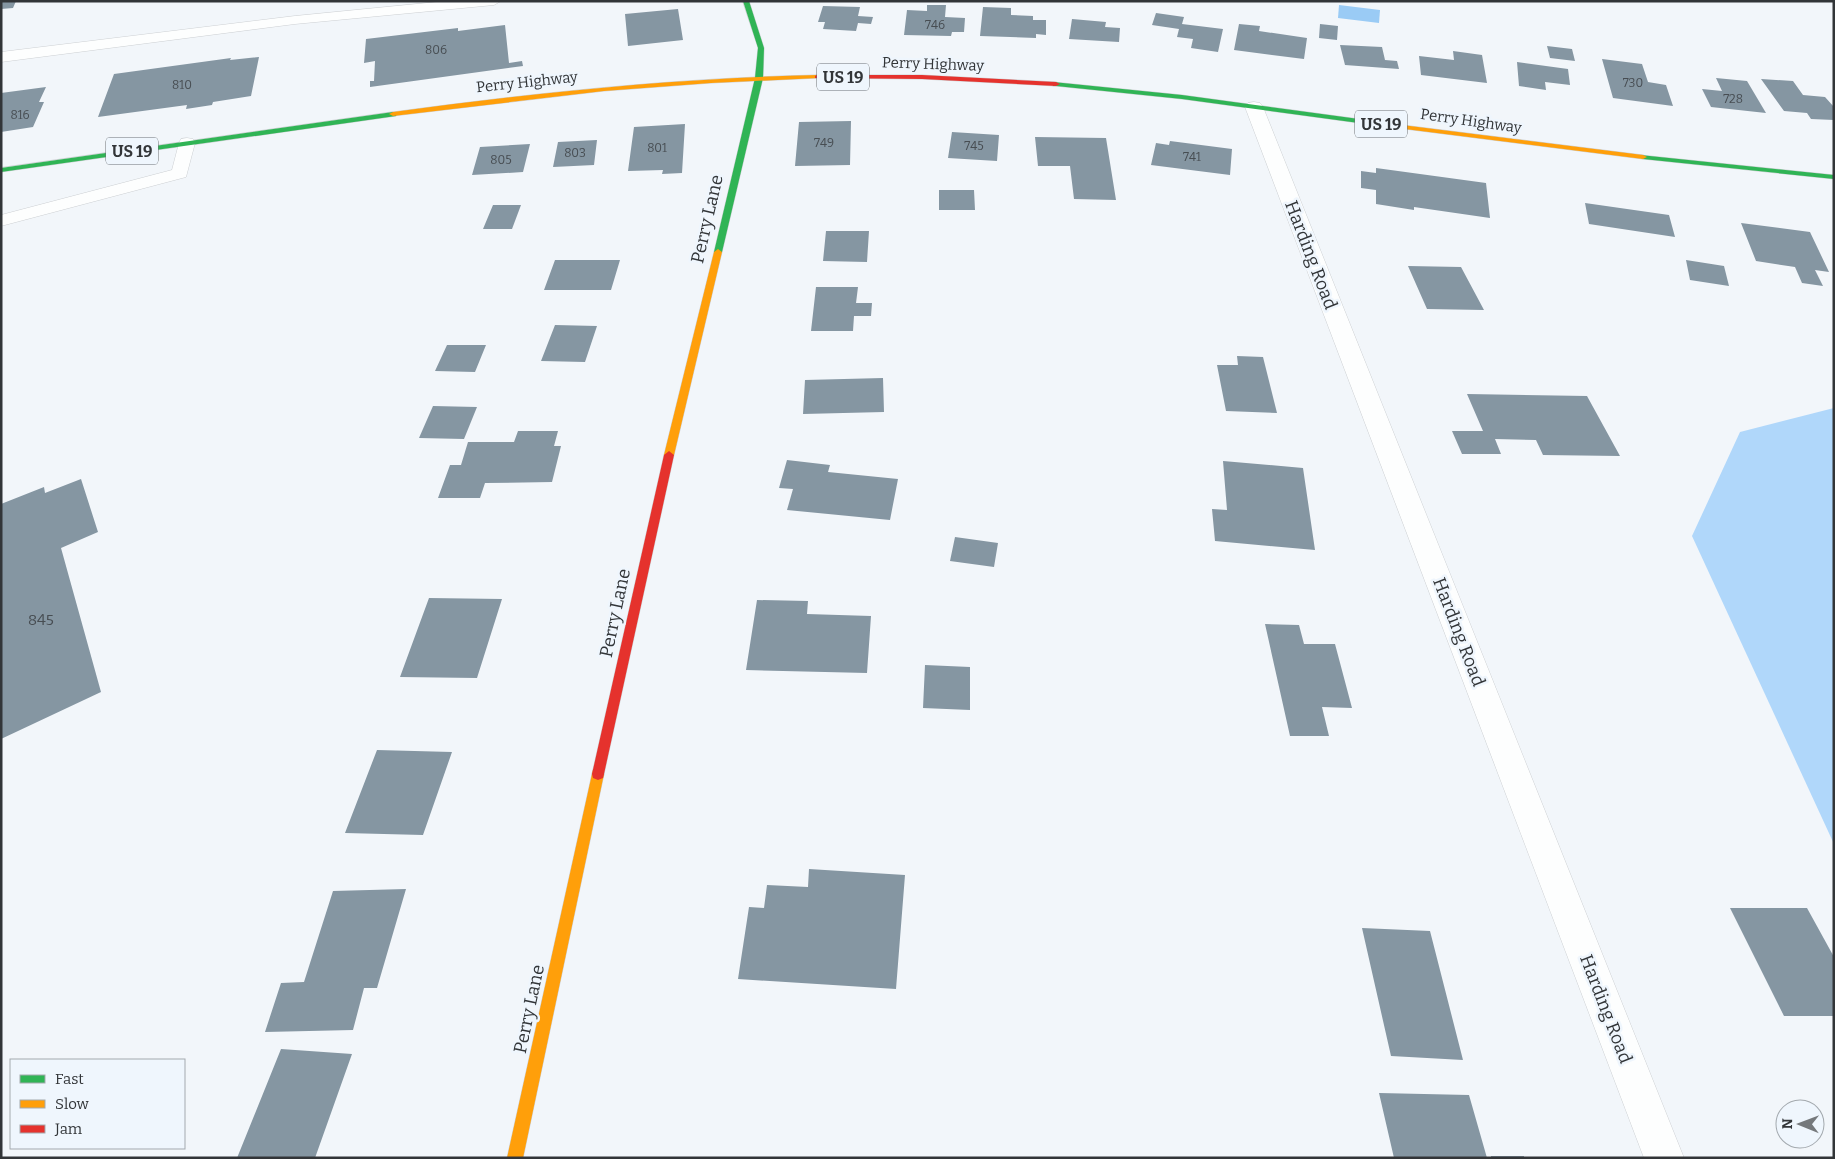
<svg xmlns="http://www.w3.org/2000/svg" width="1835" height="1159" font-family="Bitter,serif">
  <rect width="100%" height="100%" fill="#f2f6fa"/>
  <path fill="#b0d7fa" d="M1834,408v436l-142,-308 48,-104z"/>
  <path fill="#9acbf5" d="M1339,5l41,5 -1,13 -41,-5z"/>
  <path fill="#8596a2" d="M1,1h15l-3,7 -12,1z
    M927,5h19l-1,12 20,1 -1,14h-12l-1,4 -47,-1 3,-25 20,1z
    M823,6l37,1 -2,9 15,1 -2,7 -13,-1 -2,8 -33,-2 2,-7h-7z
    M983,7l28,1v7l22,1v4h13v15l-10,-1v4l-56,-2z
    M678,9l5,31 -55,6 -3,-32z
    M1156,13l28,4 -2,7 41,5 -5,23 -27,-4 2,-9 -16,-2 2,-8 -27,-4z
    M1072,19l34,3 -1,5 15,1 -1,14 -50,-3z
    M1239,24l21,2 -1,5 48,7 -3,21 -70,-9z
    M1320,24l18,2 -1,14 -18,-2z
    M505,25l4,38 13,-2 1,5 -153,21v-6h4l1,-20 -11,2 2,-24 92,-11v3z
    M1340,45l42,2 3,13 12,1 2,8 -54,-4z
    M1547,46l25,3 3,12 -25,-3z
    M1453,51l29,4 5,28 -66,-8 -2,-19 35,4z
    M259,57l-8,39 -38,6 -1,3 -26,4 1,-4 -89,12 16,-43 117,-16 -1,2z
    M1602,59l40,5 6,18 18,3 7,21 -60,-8z
    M1517,62l51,7 2,16 -25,-3 1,8 -27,-4z
    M1716,78l31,3 19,32 -55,-6 -9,-18 20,2z
    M1761,79l32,2 10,14 22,2 9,10v13l-23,-1 -4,-6 -23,-2z
    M46,87l-7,15h5l-11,25 -32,5v-39z
    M851,121l-1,44 -55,1 4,-44z
    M685,124l-3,49 -20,1 1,-4 -35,1 6,-44z
    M952,132l47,3 -2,26 -49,-3z
    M1035,137l71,1 10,62 -42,-1 -4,-33h-32z
    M597,140l-3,25 -41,2 5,-25z
    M1170,141l62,8 -2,26 -79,-10 5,-22 13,2z
    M530,144l-7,28 -51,3 8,-28z
    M1376,168l110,15 4,35 -76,-11v3l-38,-6v-14l-15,-2v-17l15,2z
    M939,190h35l1,20h-36z
    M1585,203l84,12 6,22 -86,-13z
    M493,205h28l-9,24h-29z
    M1741,223l69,9 19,40 -14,-2 8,16 -21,-3 -7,-16 -39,-6z
    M826,231h43l-2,31 -44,-1z
    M555,260h65l-9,30h-67z
    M1686,260l38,6 5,20 -39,-6z
    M1408,266l53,1 23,43 -57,-1z
    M816,287h42l-2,16h16l-1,13h-17l-1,15h-42z
    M555,325l42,1 -12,36 -44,-1z
    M447,345h39l-11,27 -40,-1z
    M1237,356l26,1 14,56 -51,-2 -9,-46h21z
    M883,378l1,34 -81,2 2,-34z
    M1467,394l120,2 33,60 -77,-1 -7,-15 -41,-1 6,15h-39l-10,-23h31z
    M433,406l44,1 -13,32 -45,-1z
    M518,431h40l-4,15h7l-9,36 -67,1 -5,15h-42l12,-33h11l7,-23h46z
    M787,460l43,5 -2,7 70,7 -8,41 -103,-10 6,-21 -14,-1z
    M1223,461l80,7 12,82 -100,-9 -3,-32 15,1z
    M81,479l17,53 -37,16 40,144 -100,47v-235l43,-17 1,6z
    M955,537l43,6 -4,24 -44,-6z
    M429,598l73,1 -25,79 -77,-1z
    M757,600l51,1 -1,13 64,2 -4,57 -121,-3z
    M1265,624l34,1 5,19h31l17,64 -30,-1 7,29h-39z
    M925,665l45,2v43l-47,-2z
    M377,750l75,2 -29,83 -78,-2z
    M809,869l96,6 -9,114 -158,-10 11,-72 15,1 3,-23 41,2z
    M406,889l-29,99h-13l-11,42 -88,2 16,-49 23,-1 29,-91z
    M1730,908h77l27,49v59h-50z
    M1362,928l68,3 33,129 -72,-4z
    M281,1049l71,5 -37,104h-78z
    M1379,1093l90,2 18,63h-93z
    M1491,1156h33v2h-33z"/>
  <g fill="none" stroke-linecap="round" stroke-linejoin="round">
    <defs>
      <path id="lane" d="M447,1h54l-7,4 -199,19 -294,38v-10l294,-36z
        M187,138l6,1 2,4 -9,34 -185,49v-11l171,-45 7,-27 2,-4z"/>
      <path id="street" d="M1254,102l6,1 3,4 421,1051h-40l-399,-1051 3,-4z"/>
      <path id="fast" d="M743,1h6l15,47 -1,30 -41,174 -4,3 -4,-3 41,-174 3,-30z
        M1053,82l129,13 199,27 4,2 -4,2 -199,-27 -126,-13h-3z
        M393,112l4,2 -1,2 -395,56v-4z
        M1640,155l194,20v4l-191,-20 -4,-2z"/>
      <path id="slow" d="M817,75l2,1v2l-108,5 -107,8 -211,25 -4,-2 4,-2c141,-19 282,-34 424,-37z
        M1378,122l265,33 4,2 -4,2 -262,-33h-3z
        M718,249l4,3 -48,203 -5,4 -5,-4 50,-203z
        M598,768l5,2 1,4 -81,384h-16l85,-384 1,-4z"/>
      <path id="jam" d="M817,75h105l134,7 4,2 -4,2 -134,-7 -107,-1v-2z
        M669,451l5,4 -70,319 -1,4 -5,2 -5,-2 -1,-4 72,-319z"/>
    </defs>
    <use href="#lane" stroke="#cdd0d3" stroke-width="1"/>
    <use href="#street" stroke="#cdd0d3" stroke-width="1"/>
    <use href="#fast" stroke="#cdd0d3" stroke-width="1"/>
    <use href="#slow" stroke="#cdd0d3" stroke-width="1"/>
    <use href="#jam" stroke="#cdd0d3" stroke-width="1"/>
    <use href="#lane" fill="#fdfefe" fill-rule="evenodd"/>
    <use href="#street" fill="#fdfefe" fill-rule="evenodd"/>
    <use href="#fast" fill="#30b455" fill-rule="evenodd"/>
    <use href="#slow" fill="#ff9f0a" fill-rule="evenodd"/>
    <use href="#jam" fill="#e5322d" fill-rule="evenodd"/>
  </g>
  <g text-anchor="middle" stroke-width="5" stroke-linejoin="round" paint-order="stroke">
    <g font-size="12" fill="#474d52">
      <text x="935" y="29">746</text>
      <text x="436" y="54">806</text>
      <text x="1633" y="87">730</text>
      <text x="182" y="89">810</text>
      <text x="1733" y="103">728</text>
      <text x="20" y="119">816</text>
      <text x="824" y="147">749</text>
      <text x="974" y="150">745</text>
      <text x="657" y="152">801</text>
      <text x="575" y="157">803</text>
      <text x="1192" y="161">741</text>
      <text x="501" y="164">805</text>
    </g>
    <g font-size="15" fill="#323538" stroke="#eff6fd">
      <text transform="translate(933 64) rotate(2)" y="5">Perry Highway</text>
      <text transform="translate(527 82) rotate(-6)" y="5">Perry Highway</text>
      <text transform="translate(1471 121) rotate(8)" y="5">Perry Highway</text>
    </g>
    <g font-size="15" fill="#474d52">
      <text x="41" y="625">845</text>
    </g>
    <g fill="#eff6fd" stroke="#6b6f73" stroke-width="1">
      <rect x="817" y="63.5" width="52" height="27" rx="4"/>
      <rect x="1355" y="110.5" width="52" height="27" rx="4"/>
      <rect x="106" y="137.5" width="52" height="27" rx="4"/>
    </g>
    <g font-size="16" font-weight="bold" fill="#323538">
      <text x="843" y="83">US 19</text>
      <text x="1381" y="130">US 19</text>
      <text x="132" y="157">US 19</text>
    </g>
    <g font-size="18" fill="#323538" stroke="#eff6fd">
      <text transform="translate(707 219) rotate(-77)" y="6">Perry Lane</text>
      <text transform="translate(1311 255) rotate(69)" y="6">Harding Road</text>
      <text transform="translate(615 613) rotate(-78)" y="6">Perry Lane</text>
      <text transform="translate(1459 632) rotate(69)" y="6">Harding Road</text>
      <text transform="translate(529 1009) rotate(-78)" y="6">Perry Lane</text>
      <text transform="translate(1606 1009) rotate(69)" y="6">Harding Road</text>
    </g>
  </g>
  <rect width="1835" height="1159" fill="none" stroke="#323538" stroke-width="5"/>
  <rect x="10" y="1059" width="175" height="90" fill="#eff6fd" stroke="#a3a9ae"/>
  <rect x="20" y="1075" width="25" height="8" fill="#30b455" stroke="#a3a9ae"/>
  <text x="55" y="1084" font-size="15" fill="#323538">Fast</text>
  <rect x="20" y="1100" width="25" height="8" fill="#ff9f0a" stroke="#a3a9ae"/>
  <text x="55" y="1109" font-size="15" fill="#323538">Slow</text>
  <rect x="20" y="1125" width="25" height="8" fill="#e5322d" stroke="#a3a9ae"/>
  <text x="55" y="1134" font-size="15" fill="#323538">Jam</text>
  <g transform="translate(1800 1124) rotate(271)"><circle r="24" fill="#eff6fd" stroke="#a3a9ae"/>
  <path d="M0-4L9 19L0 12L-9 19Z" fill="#75797c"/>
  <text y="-8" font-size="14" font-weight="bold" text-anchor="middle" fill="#323538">N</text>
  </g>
</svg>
